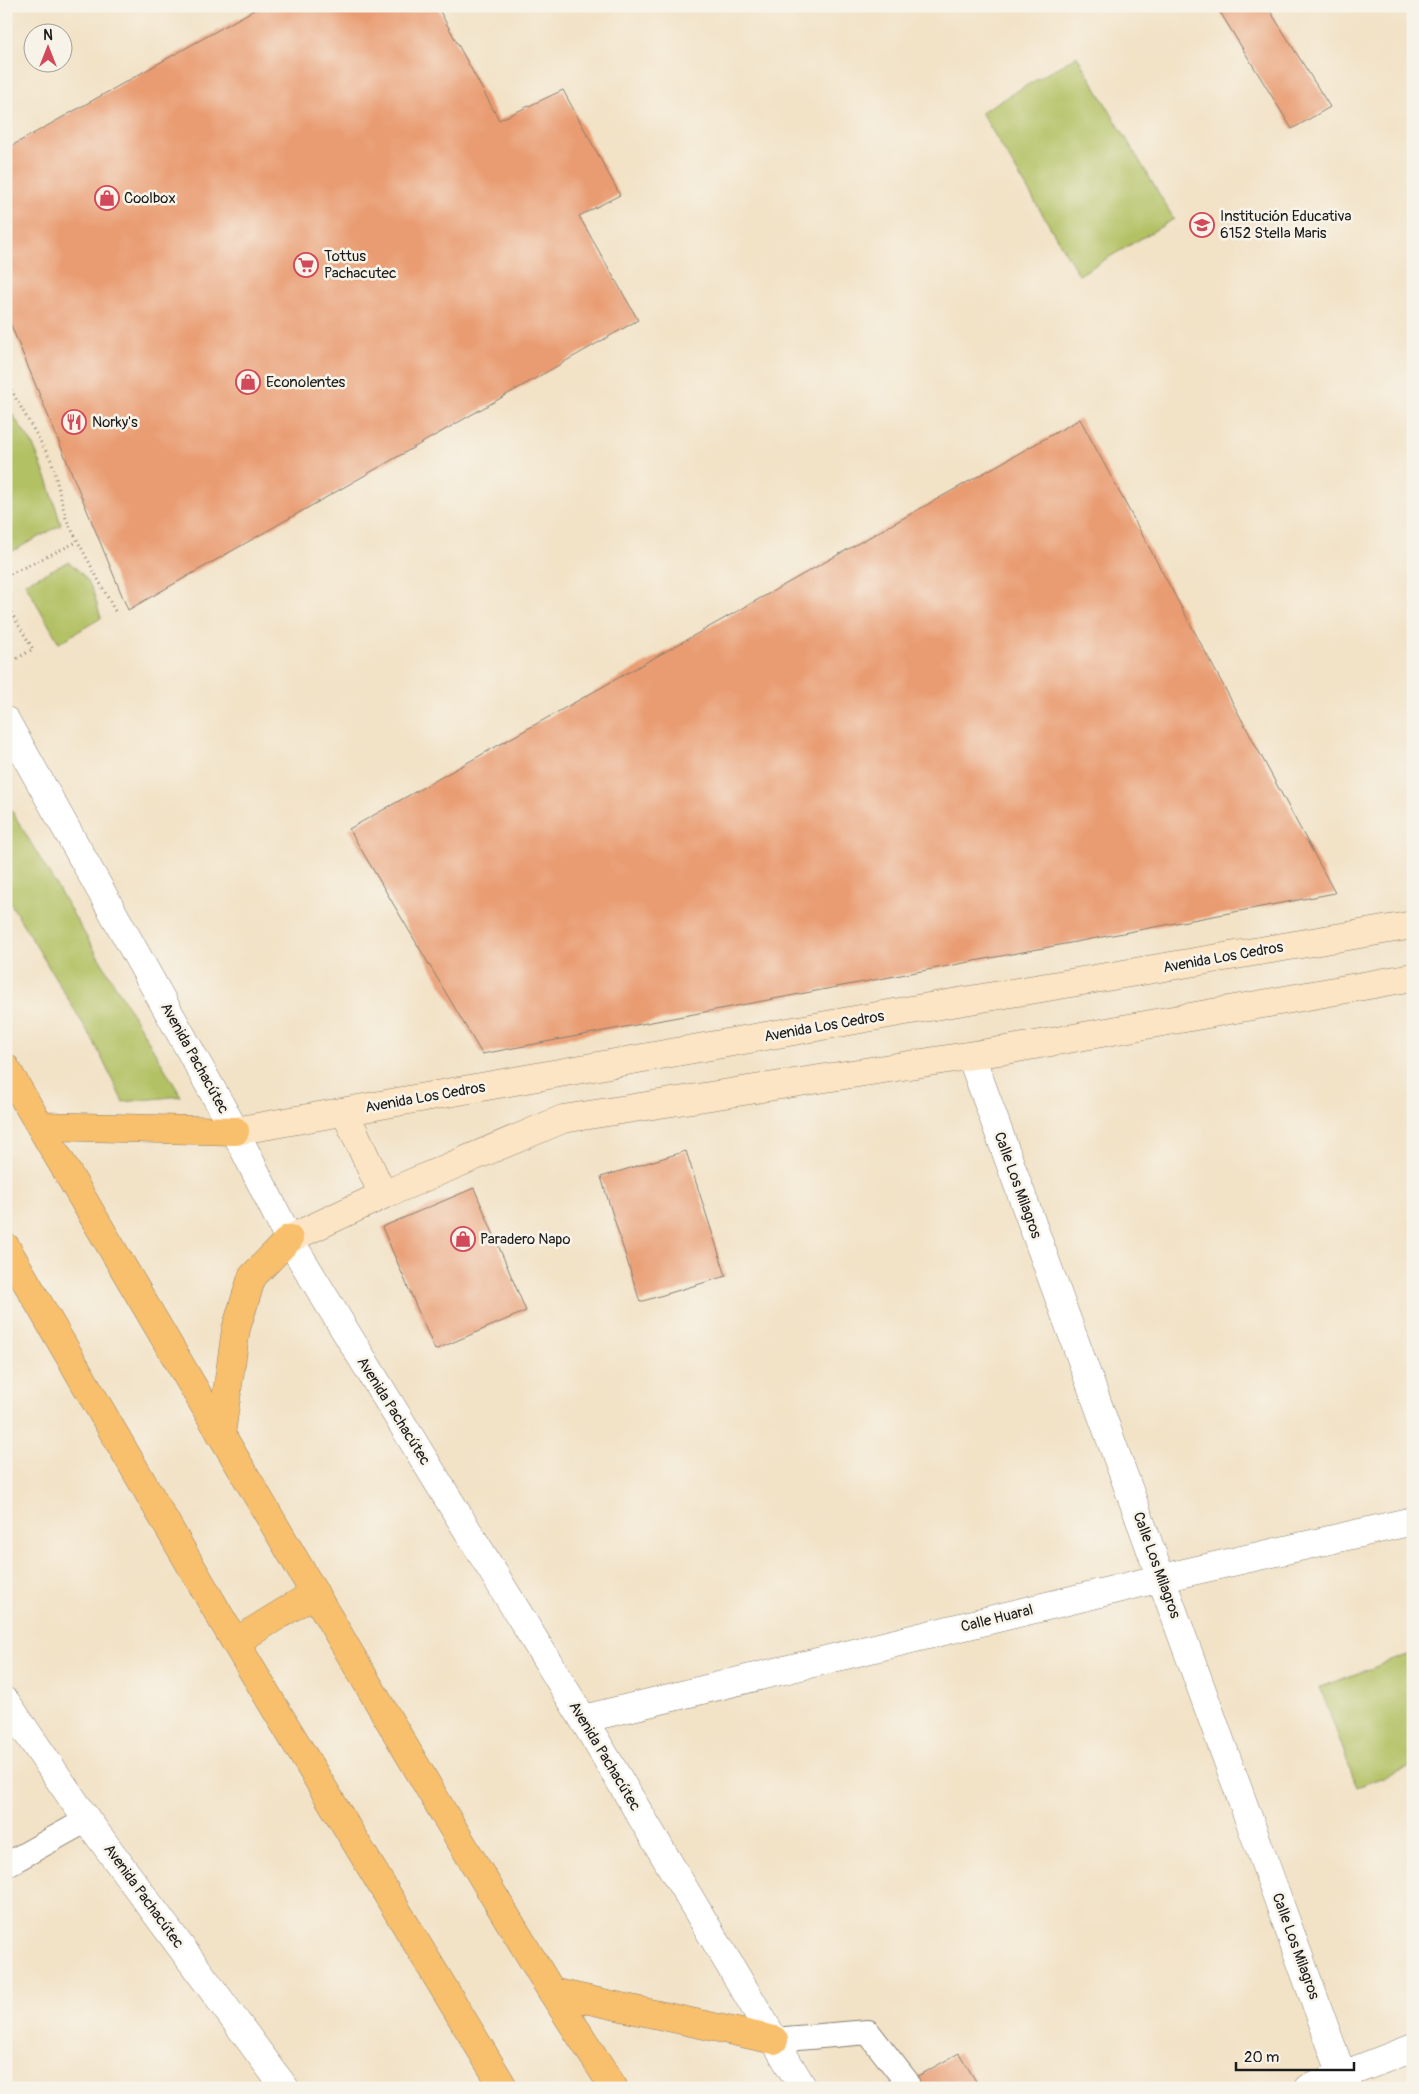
<svg xmlns="http://www.w3.org/2000/svg" width="1419" height="2094" font-family="Pangolin,sans-serif">
  <rect width="100%" height="100%" fill="#f7f3e8"/>
  <filter id="ink" filterUnits="userSpaceOnUse"><feTurbulence type="fractalNoise" baseFrequency=".02" numOctaves="2"/><feDisplacementMap in="SourceGraphic" scale="10" xChannelSelector="R" yChannelSelector="G"/><feConvolveMatrix kernelMatrix="1 2 1 2 8 2 1 2 1" color-interpolation-filters="sRGB"/></filter>
  <filter id="wash" filterUnits="userSpaceOnUse"><feTurbulence type="fractalNoise" baseFrequency=".0096" numOctaves="4" result="noise"/><feDisplacementMap in="SourceGraphic" scale="20" xChannelSelector="R" yChannelSelector="G"/><feGaussianBlur stdDeviation="1.12" result="paint"/><feColorMatrix in="noise" values="0 0 0 0 0 0 0 0 0 0 0 0 0 0 0 0 0 1.4 0 .05"/><feComposite in="paint" operator="in"/></filter>
  <g filter="url(#wash)">
    <rect width="100%" height="100%" fill="#f2e2c6"/>
    <path fill="#b2c164" stroke="#676e40" d="M1077,56l97,163 -95,56 -98,-163z
      M6,405l27,40 15,37 13,43 -52,28 -3,-4z
      M68,562c26,19 24,28 33,56l-42,25 -34,-60z
      M6,801l175,295 -58,6 -29,-60 -88,-146z
      M1413,1653v113l-56,21 -37,-100z"/>
    <g id="blocks">
      <path fill="#e99b71" d="M261,6h176l62,114 64,-30 57,105 -41,21 59,104 -510,290 -122,-297v-164z
        M1230,6h37l63,101 -38,22 -72,-117z
        M1080,419l255,474 -853,161 -133,-225z
        M686,1151l40,125 -86,26 -39,-125z
        M474,1188l52,123 -91,39 -53,-123z
        M959,2053l21,35h-83z"/>
    </g>
  </g>
  <g filter="url(#ink)">
    <use href="#blocks" fill-opacity="0" stroke="#877f71" stroke-width="1"/>
    <g fill="none" stroke-linecap="round" stroke-linejoin="round">
      <defs>
        <path id="lane" d="M6,1865l81,-45
          M774,2040l94,-8 39,50"/>
        <path id="street" d="M6,721l229,410 54,108 294,480 220,369
          M971,1056l371,1019
          M6,1702l81,118 198,268
          M583,1719l579,-141 251,-57
          M1309,2088l104,-40"/>
        <path id="secondary" d="M345,1112l38,83
          M235,1131l676,-121 502,-85
          M289,1239l94,-44 180,-76 449,-70 401,-72"/>
        <path id="primary" d="M6,1068l437,744 109,180 62,96
          M41,1126l194,5
          M6,1247l229,395 269,446
          M221,1435l15,-106 16,-52 37,-38
          M235,1642l80,-49
          M552,1992l222,48"/>
      </defs>
      <use href="#lane" stroke="#877f71" stroke-width="26"/>
      <use href="#street" stroke="#877f71" stroke-width="29"/>
      <use href="#secondary" stroke="#877f71" stroke-width="29"/>
      <use href="#primary" stroke="#877f71" stroke-width="29"/>
      <path stroke="#877f71" stroke-width="3" stroke-dasharray="1 4" stroke-linecap="butt" d="M6,381l46,81 14,57 49,92
        M6,576l71,-34
        M6,604l27,45 -27,16"/>
      <use href="#lane" stroke="#fff" stroke-width="24"/>
      <use href="#street" stroke="#fff" stroke-width="28"/>
      <use href="#secondary" stroke="#fce5c4" stroke-width="28"/>
      <use href="#primary" stroke="#f8bf6c" stroke-width="28"/>
    </g>
  </g>
  <defs>
    <symbol id="shop-ring" viewBox="-11 -11 22 22"><circle r="9.5" fill="#f7f3e8" stroke="#d1495b" stroke-width="1.5"/><path d="M-5-2.5h2.3a2.7 3.5 0 0 1 5.4 0H5L5.5 6h-11ZM-1.5-2.5h3a1.5 2.3 0 0 0-3 0Z" fill="#d1495b"/></symbol>
    <symbol id="school-ring" viewBox="-11 -11 22 22"><circle r="9.5" fill="#f7f3e8" stroke="#d1495b" stroke-width="1.5"/><path d="M0-5L7-2L0 1L-7-2ZM-4 1L0 2.5L4 1V4Q0 6-4 4Z" fill="#d1495b"/></symbol>
    <symbol id="supermarket-ring" viewBox="-11 -11 22 22"><circle r="9.5" fill="#f7f3e8" stroke="#d1495b" stroke-width="1.5"/><path d="M-6-5.5h2.5l.6 2H6L4.5 2H-2.5L-4.4-4H-6ZM-1.5 3.2a1.3 1.3 0 1 0 .1 0ZM3 3.2a1.3 1.3 0 1 0 .1 0Z" fill="#d1495b"/></symbol>
    <symbol id="restaurant-ring" viewBox="-11 -11 22 22"><circle r="9.5" fill="#f7f3e8" stroke="#d1495b" stroke-width="1.5"/><path d="M-5-6h1v4h1v-4h1v4h1v-4h1v5L-1.5 .5V6h-2V.5L-5-1ZM5-6V6H3V1.5H1.5Q1.5-4 5-6Z" fill="#d1495b"/></symbol>
  </defs>
  <g fill-rule="evenodd">
    <use href="#shop-ring" x="93" y="184" width="28" height="28"/>
    <use href="#school-ring" x="1188" y="211" width="28" height="28"/>
    <use href="#supermarket-ring" x="292" y="251" width="28" height="28"/>
    <use href="#shop-ring" x="234" y="368" width="28" height="28"/>
    <use href="#restaurant-ring" x="60" y="408" width="28" height="28"/>
    <use href="#shop-ring" x="449" y="1225" width="28" height="28"/>
  </g>
  <g text-anchor="middle" stroke-width="5" stroke-linejoin="round" paint-order="stroke">
    <g font-size="15" fill="#1c1c1c" stroke="#f7f3e8" text-anchor="start">
      <text x="124" y="203">Coolbox</text>
      <text x="1220" y="221">Institución Educativa<tspan x="1220" dy="17">6152 Stella Maris</tspan></text>
      <text x="324" y="261">Tottus<tspan x="324" dy="17">Pachacutec</tspan></text>
      <text x="266" y="387">Econolentes</text>
      <text x="92" y="427">Norky's</text>
      <text x="480" y="1244">Paradero Napo</text>
    </g>
    <g font-size="15" fill="#1c1c1c" stroke="#f7f3e8">
      <text transform="translate(1223 957) rotate(-10)" y="5">Avenida Los Cedros</text>
      <text transform="translate(824 1026) rotate(-10)" y="5">Avenida Los Cedros</text>
      <text transform="translate(195 1058) rotate(61)" y="5">Avenida Pachacútec</text>
      <text transform="translate(425 1097) rotate(-10)" y="5">Avenida Los Cedros</text>
      <text transform="translate(1018 1185) rotate(70)" y="5">Calle Los Milagros</text>
      <text transform="translate(394 1411) rotate(58)" y="5">Avenida Pachacútec</text>
      <text transform="translate(1157 1565) rotate(70)" y="5">Calle Los Milagros</text>
      <text transform="translate(997 1618) rotate(-14)" y="5">Calle Huaral</text>
      <text transform="translate(605 1756) rotate(59)" y="5">Avenida Pachacútec</text>
      <text transform="translate(144 1896) rotate(54)" y="5">Avenida Pachacútec</text>
      <text transform="translate(1296 1946) rotate(70)" y="5">Calle Los Milagros</text>
    </g>
  </g>
  <rect width="1419" height="2094" fill="none" stroke="#f7f3e8" stroke-width="25"/>
  <g transform="translate(48 48)"><circle r="24" fill="#f7f3e8" stroke="#9f9d96"/>
  <path d="M0-4L9 19L0 12L-9 19Z" fill="#d1495b"/>
  <text y="-8" font-size="14" font-weight="bold" text-anchor="middle" fill="#1c1c1c">N</text>
  </g>
  <path d="M1236 2062v8h118v-8" fill="none" stroke="#1c1c1c" stroke-width="2.5"/>
  <text x="1244" y="2062" font-size="15" fill="#1c1c1c" stroke="#f7f3e8" stroke-width="4" paint-order="stroke">20 m</text>
</svg>
